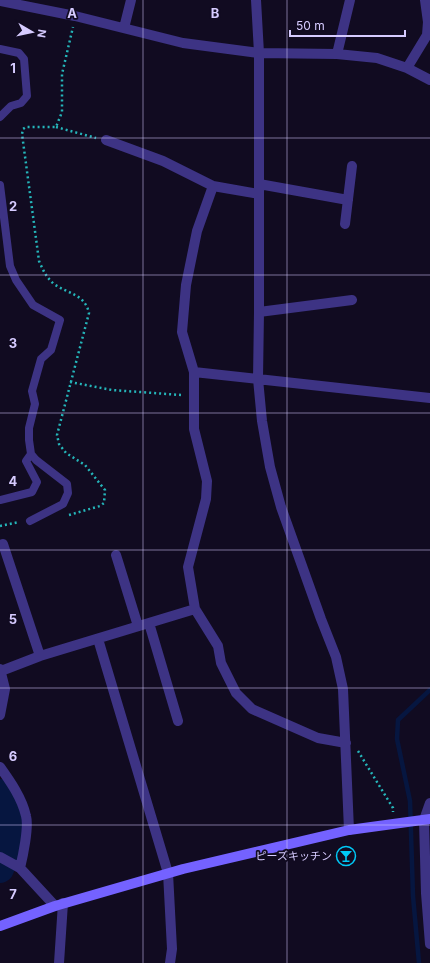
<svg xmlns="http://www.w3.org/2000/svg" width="430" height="963" font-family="Inter,'Noto Sans JP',sans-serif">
  <rect width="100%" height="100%" fill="#110b21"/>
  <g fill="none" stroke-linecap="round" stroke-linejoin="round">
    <path stroke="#061640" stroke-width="4.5" d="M419,963l-6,-67 -3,-95 -13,-62 1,-19 32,-30"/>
    <path stroke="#061640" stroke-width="28" d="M0,793l12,26 -1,22 -11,28"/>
    <path stroke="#25b6ba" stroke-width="2.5" stroke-dasharray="2 3" stroke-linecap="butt" d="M56,127l40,11
      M70,382l42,8 69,5
      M69,515l31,-9 4,-3 1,-13 -20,-25 -19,-12 -7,-9 -2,-9 32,-122c-4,-19 -21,-19 -35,-29 -8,-7 -11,-14 -15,-23l-17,-127 1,-5 3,-2h30l6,-15v-38l11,-47
      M0,526l19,-4
      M358,751l35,57v4"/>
    <path stroke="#3d3384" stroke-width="8" d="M0,49l19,4 5,6 3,37 -6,7 -10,3 -11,11
      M0,185l10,81 6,14 17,25 27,15 -9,30 -10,9 -9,32 3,13 -6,24v12l2,14 5,6 31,24 1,9 -5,11 -33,17
      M0,500l32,-8 5,-10 -11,-21 5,-7"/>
    <path stroke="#3d3384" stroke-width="10" d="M256,0l3,53v259l-1,67 4,42 8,46 11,40 40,112 15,38 7,32 6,141
      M0,1l75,15 108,27 76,10 78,1 40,4 30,10 23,12
      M124,28l7,-28
      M337,54l13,-54
      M407,68l20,-33 1,-13 -3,-22
      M106,140l57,21 50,25
      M259,184l89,16
      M259,194l-46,-8 -16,45 -11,54 -4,47 12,40v57l13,52 -1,18 -18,68 7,42 23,37 3,17 15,30 16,16 66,29 28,5
      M345,224l7,-58
      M259,312l93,-12
      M194,372l236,26
      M0,545l3,-1 37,112 155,-47
      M116,555l22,71
      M149,623l29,98
      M98,639l70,234 4,76 -2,14
      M0,669l5,20 -5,26
      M1,671l39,-15
      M0,767c10,14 22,31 26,49 3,11 -3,40 -6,52
      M430,803l-6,17 2,73 4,51
      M0,857l20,11 35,38
      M59,963l4,-60"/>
    <path stroke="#7462ff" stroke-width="10" d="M0,926l55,-20 128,-37 166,-39 81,-11"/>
  </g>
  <path fill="none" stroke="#d6cbff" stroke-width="1" stroke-opacity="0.55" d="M143,0v963M287,0v963M0,138h430M0,275h430M0,413h430M0,550h430M0,688h430M0,825h430"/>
  <defs>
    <symbol id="bar-ring" viewBox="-11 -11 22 22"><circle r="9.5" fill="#110b21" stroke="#00c9f6" stroke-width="1.5"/><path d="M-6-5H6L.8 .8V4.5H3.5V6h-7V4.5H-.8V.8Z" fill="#00c9f6"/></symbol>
  </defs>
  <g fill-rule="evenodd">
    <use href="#bar-ring" x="335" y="845" width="22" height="22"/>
  </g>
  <g text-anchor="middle" stroke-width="3.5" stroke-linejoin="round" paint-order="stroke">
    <g font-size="11" fill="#d6cbff" stroke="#110b21" text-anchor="end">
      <text x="332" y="860">ピーズキッチン</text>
    </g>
  </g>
  <g font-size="13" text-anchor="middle" font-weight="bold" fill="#d6cbff" stroke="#110b21" stroke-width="3.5" stroke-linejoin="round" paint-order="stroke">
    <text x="72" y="18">A</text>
    <text x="215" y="18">B</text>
    <text x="13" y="73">1</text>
    <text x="13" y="211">2</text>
    <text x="13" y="348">3</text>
    <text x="13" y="486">4</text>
    <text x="13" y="624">5</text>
    <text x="13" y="761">6</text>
    <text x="13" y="899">7</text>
  </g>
  <g transform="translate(32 32) rotate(99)" stroke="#110b21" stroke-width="3" paint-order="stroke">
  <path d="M0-3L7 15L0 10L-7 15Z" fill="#d6cbff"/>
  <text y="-6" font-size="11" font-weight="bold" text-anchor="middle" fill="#d6cbff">N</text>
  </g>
  <path d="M290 30v6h115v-6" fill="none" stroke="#d6cbff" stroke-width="2"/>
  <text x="296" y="30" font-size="12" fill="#d6cbff" stroke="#110b21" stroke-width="3" paint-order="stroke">50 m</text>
</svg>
